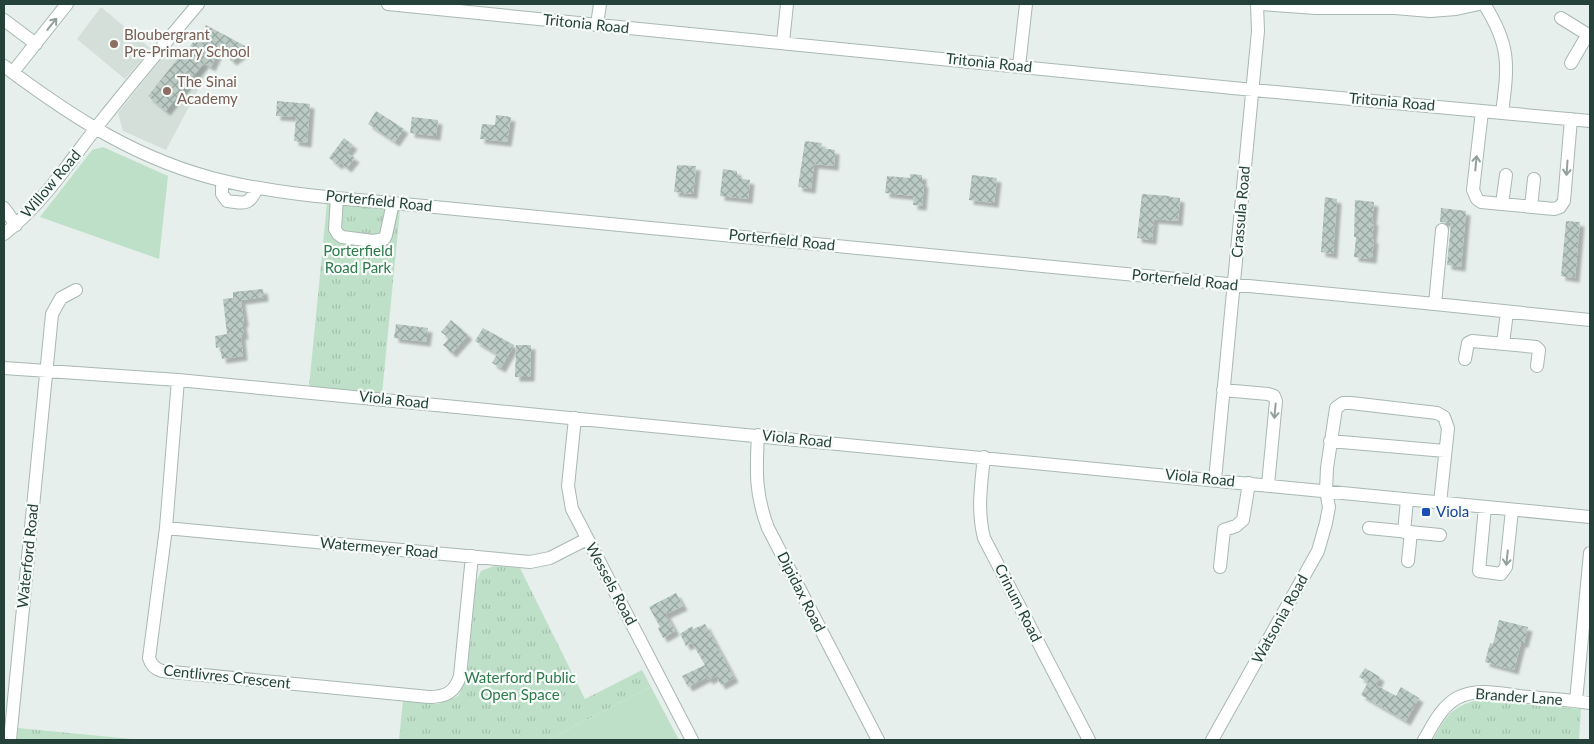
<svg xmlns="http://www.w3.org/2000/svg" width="1594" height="744" font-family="Lato,sans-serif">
  <defs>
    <pattern id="park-tufts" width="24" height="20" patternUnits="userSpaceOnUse" patternTransform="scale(1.25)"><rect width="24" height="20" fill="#bfe0c8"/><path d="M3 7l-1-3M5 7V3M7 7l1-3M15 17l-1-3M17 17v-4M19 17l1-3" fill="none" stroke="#a4c1ad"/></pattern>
    <pattern id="building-cross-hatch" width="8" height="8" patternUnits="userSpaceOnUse" patternTransform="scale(1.25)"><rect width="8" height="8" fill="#bbcac4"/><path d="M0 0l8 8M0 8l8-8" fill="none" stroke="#98a6a0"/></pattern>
    <filter id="shadow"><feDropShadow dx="4.5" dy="4.5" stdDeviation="1" flood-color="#0004"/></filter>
  </defs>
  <rect width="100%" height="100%" fill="#e6efeb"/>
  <path fill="#d4dfda" d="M101,7l50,42 -26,30 -48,-40z
    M170,48l39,21 -43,81 -43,-19 -5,-18z"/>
  <path fill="#bfe0c8" d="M103,147l65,29 -9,83 -119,-42 52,-67z
    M651,687l28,53h-132z"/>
  <path fill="url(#park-tufts)" d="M327,203l73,7 -18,184 -73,-7z
    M494,566l26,2 65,131 57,-29 9,17 -104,53h-148l4,-40 35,4 20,-8 9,-18 9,-96 5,-11z
    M1478,700l103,9 -2,31h-146c13,-23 17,-33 45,-40z
    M18,728l124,12h-125z"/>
  <path fill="url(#building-cross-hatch)" filter="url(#shadow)" d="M206,25l41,22 -4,6 -11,8 -12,-13 -9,19 -7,-4 -38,48 -18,-15 31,-39 3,2 11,-17 2,1 3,-7 3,1z
    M277,101l33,3 -3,39 -13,-2 2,-24 -20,-1z
    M376,111l28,18 -9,13 -27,-18z
    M496,115l15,2 -4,25 -27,-3 2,-15 13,1z
    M412,117l26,3 -2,16 -26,-3z
    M344,138l9,7 -6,8 8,5 -8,10 -7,-6 -2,3 -9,-7z
    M805,141l17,2 -1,5 14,2 -1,16 -20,-2 -3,25 -13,-2z
    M677,165l19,1 -3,28 -19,-2z
    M723,169l14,2v7l13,2 -2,19 -28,-3z
    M910,174l12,1v8h2l-2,23 -9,-1 1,-9 -29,-3 2,-17 23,2z
    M972,175l25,3 -3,25 -25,-3z
    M1142,194l28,2v1l10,1 -2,23 -24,-2 -2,21 -15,-2z
    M1325,197l12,2 -4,55 -12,-2z
    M1355,200l19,2 -2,19h2l-2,18h2l-2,20 -18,-2 2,-20h-2z
    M1441,208l25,3 -5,56 -14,-2 4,-42 -11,-1z
    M1566,221l14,1 -5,56 -14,-2z
    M263,289l1,8 -23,3 3,22 -2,1 2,12h-3l2,21 -21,3 -2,-12 -4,1 -1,-12 12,-2 -4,-35 10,-1v-6z
    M451,320l17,15 -16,18 -9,-8 6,-7 -8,-6z
    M396,324l32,4 -2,14 -32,-4z
    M483,328l31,17 -13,23 -9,-5 5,-9 -22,-13z
    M516,345h15l-1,32h-15z
    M676,593l7,13 -17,8 9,17 -12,7 -5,-10 2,-1 -11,-20z
    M1499,620l29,7 -4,16h-3l-7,27 -29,-8 5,-19 3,1z
    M705,624l29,54 -13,7 -5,-9 -8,4 -1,-3 -19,10 -6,-11 23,-11 -13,-22 -6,3 -6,-12 12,-8 1,3z
    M1365,668l15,9 -4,8 20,11 5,-9 18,11 -13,23 -45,-26 7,-13 -9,-5z"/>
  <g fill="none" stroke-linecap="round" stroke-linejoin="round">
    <defs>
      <path id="minor" d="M388,4l865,86 337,31
        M1261,4l55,4h79l35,3 26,-2 23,-5
        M1484,4c27,42 24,62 18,109
        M1561,18l29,18
        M4,20l32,24
        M597,25l3,-21
        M783,42l4,-38
        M1571,63l17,-29
        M4,66c68,51 135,95 220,115 55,13 112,17 169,22l1042,101 155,16
        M1019,66l7,-62
        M13,72l54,-68
        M1482,111l-9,79 4,9 4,3 73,7 6,-2 4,-6 7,-82
        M222,181v13l5,7c18,2 22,5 30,-13
        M337,198l-2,31 3,5 4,3 31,4 11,-2 2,-4 7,-32
        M1502,204l4,-29
        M1531,207l3,-28
        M4,208l12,17
        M4,234c41,-32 67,-75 99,-115 31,-39 63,-77 95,-115
        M1435,304l7,-74
        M1503,344l4,-32
        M1465,359l3,-16 4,-2 64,6 3,3 -2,16
        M4,368l174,12 1412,137
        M178,380l-12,148 -17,130c2,7 6,11 13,13l267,26c17,0 26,-5 31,-21l12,-120
        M1223,390l45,4 6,2 2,5 -8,84
        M575,418l-7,68 4,23 120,231
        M758,435c-2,36 -3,59 10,93l110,212
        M1330,441l115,10
        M984,457c-3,28 -7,53 0,81l105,202
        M1215,480l43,-449 -1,-27
        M1485,507l-6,64 22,3 5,-7 6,-57
        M166,528l364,34 20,-4 37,-19
        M1369,528l71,7
        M1404,532l3,-32
        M1408,561l3,-29
        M1220,567l4,-37 12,-4 7,-6 6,-37
        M1576,701l14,-148
        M10,740l42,-426 9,-16 15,-8
        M1212,740l106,-189 8,-28 3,-16 -3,-16 1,-23 9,-60 7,-5h8l86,10 7,4 4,11 -8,75
        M1424,740c9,-15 17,-33 33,-42 22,-12 48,-3 72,-1 20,2 41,3 61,6"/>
    </defs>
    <use href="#minor" stroke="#a8b8b2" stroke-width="14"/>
    <use href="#minor" stroke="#fff" stroke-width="12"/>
  </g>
  <defs><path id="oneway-shaft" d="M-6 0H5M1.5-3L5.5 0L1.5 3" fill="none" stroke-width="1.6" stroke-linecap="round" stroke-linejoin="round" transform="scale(1.25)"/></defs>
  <g stroke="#92a09c">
    <use href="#oneway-shaft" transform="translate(52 24) rotate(-51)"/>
    <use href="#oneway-shaft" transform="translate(1476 163) rotate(-84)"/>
    <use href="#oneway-shaft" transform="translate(1567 168) rotate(94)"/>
    <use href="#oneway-shaft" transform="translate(1275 411) rotate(95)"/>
    <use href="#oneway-shaft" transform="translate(1507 558) rotate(96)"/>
  </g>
  <g fill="#8d6e63" stroke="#f7fbf9" stroke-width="2">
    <circle cx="114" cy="44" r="5"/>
    <circle cx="167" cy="91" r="5"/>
  </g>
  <rect fill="#1a4fb4" stroke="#f7fbf9" stroke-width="2" x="1421" y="507" width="10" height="10" rx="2.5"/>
  <g text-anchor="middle" stroke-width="4.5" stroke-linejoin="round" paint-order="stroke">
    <g font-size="15" fill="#24423a" stroke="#f7fbf9">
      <text transform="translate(586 24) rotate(6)" y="5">Tritonia Road</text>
      <text transform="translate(989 63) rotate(6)" y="5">Tritonia Road</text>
      <text transform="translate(1392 102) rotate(5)" y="5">Tritonia Road</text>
      <text transform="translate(51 184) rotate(-50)" y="5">Willow Road</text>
      <text transform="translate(379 201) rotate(6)" y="5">Porterfield Road</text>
      <text transform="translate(1241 212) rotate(-85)" y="5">Crassula Road</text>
      <text transform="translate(782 240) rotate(6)" y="5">Porterfield Road</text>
      <text transform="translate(1185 280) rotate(6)" y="5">Porterfield Road</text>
      <text transform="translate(394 400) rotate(6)" y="5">Viola Road</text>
      <text transform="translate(797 439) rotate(6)" y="5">Viola Road</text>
      <text transform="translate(1200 478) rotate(6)" y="5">Viola Road</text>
      <text transform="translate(379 548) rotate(5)" y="5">Watermeyer Road</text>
      <text transform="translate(28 556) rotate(-84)" y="5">Waterford Road</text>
      <text transform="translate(611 584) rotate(62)" y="5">Wessels Road</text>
      <text transform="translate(801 592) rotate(63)" y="5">Dipidax Road</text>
      <text transform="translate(1018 603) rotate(63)" y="5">Crinum Road</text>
      <text transform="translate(1280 619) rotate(-61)" y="5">Watsonia Road</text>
      <text transform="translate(227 677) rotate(6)" y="5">Centlivres Crescent</text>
      <text transform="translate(1519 697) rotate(4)" y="5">Brander Lane</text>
    </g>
    <g font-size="15" fill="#785e54" stroke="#f7fbf9" text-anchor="start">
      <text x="124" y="40">Bloubergrant<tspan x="124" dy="17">Pre-Primary School</tspan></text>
      <text x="177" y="87">The Sinai<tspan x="177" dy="17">Academy</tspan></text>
    </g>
    <g font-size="15" fill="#2d7a4b" stroke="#f7fbf9">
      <text x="358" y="256">Porterfield<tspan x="358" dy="17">Road Park</tspan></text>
      <text x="520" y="683">Waterford Public<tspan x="520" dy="17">Open Space</tspan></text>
    </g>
    <g font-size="15" fill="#164399" stroke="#f7fbf9" text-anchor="start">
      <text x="1436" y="517">Viola</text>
    </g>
  </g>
  <rect width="1594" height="744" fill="none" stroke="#24423a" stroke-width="10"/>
</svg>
